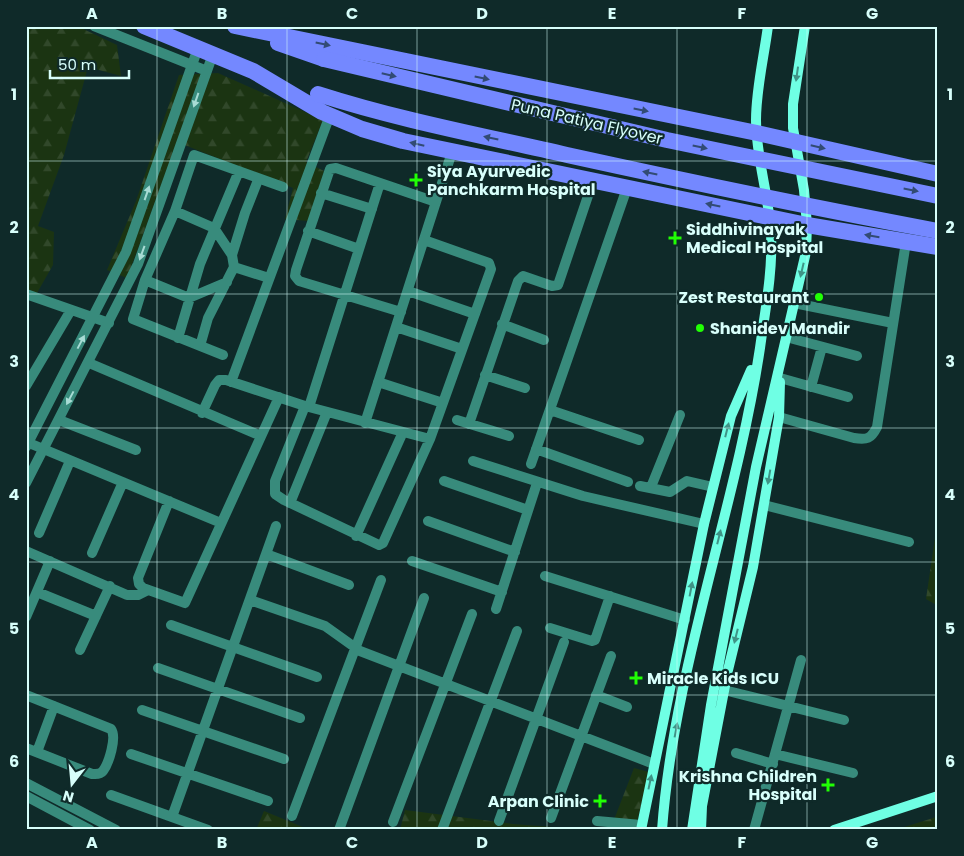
<svg xmlns="http://www.w3.org/2000/svg" width="964" height="856" font-family="Poppins,sans-serif">
  <defs>
    <pattern id="forest-firs" width="22" height="20" patternUnits="userSpaceOnUse" patternTransform="scale(1.25)"><rect width="22" height="20" fill="#1b3412"/><path d="M5 1l3.5 6h-7zM16 11l3.5 6h-7z" fill="#31482a"/></pattern>
  </defs>
  <rect width="100%" height="100%" fill="#0f2a29"/>
  <path fill="url(#forest-firs)" d="M26,26h51l40,19 4,31 -33,-9 -24,88 -26,71 16,6 -1,33 -16,28 -11,-4z
    M218,73l105,47 -17,42 18,9 -16,50 -23,-2 8,-31 -116,-46 -50,136 -20,-8 29,-69 43,-126z
    M938,517v89l-12,-7z
    M634,768l15,4 -14,58h-25z
    M405,810l108,14 79,6h-192z
    M264,811l46,19h-54z
    M938,816l-2,14h-41l38,-12z"/>
  <g fill="none" stroke-linecap="round" stroke-linejoin="round">
    <path stroke="#388b7c" stroke-width="10" d="M321,193l51,16
      M175,211l39,17 18,27
      M308,231l51,18
      M234,267l35,11
      M145,280l44,18 38,-16
      M408,291l67,23
      M26,294l83,29
      M794,303l99,20
      M401,312l-102,-31 -4,-5 1,-6 34,-101 6,-1 100,34
      M502,324l42,16
      M396,327l66,22
      M786,337l71,19
      M178,338l22,-74 39,-93
      M200,346l8,-28 26,-51 -2,-12 13,-42 13,-33
      M223,355l-90,-36 12,-39 30,-69 19,-56 89,32
      M89,363l172,73
      M485,375l40,13
      M780,378l68,19
      M231,382l99,-267
      M378,382l65,21
      M26,386l45,-76
      M811,387l11,-40
      M305,406l-30,75v13l9,6 95,45 4,-2 47,-104 61,-170 -2,-6 -65,-23
      M309,407l71,-224
      M550,410l89,30
      M202,413l13,-28 4,-5h7l79,26 125,33
      M779,417l75,21c13,2 17,1 23,-11l29,-185
      M59,420l77,30
      M457,420l52,16
      M365,423l87,-271
      M469,424l49,-143 5,-5 29,10 6,-1 35,-104
      M29,443l192,80
      M536,449l92,33
      M473,461l110,35 121,28
      M531,464l96,-276
      M444,481l84,29
      M640,486l30,6 17,-11 26,6
      M651,487l29,-72
      M169,501l-31,77 1,6 4,4 42,15 94,-206
      M290,503l37,-91
      M764,505l145,37
      M428,521l87,31
      M39,533l31,-72
      M356,536l47,-104
      M26,551l101,44h11l10,-5
      M92,553l31,-71
      M266,554l83,31
      M412,561l90,31
      M545,576l140,44
      M37,592l59,24
      M250,600l75,26 35,25 294,113
      M496,609l41,-126
      M26,617l24,-56
      M171,625l146,52
      M550,628l42,13 3,-1 15,-44
      M80,650l30,-64
      M158,668l142,50
      M724,690l120,30
      M26,695l85,34c6,8 -2,34 -8,42 -3,4 -7,3 -11,3l-66,-26
      M596,695l31,12
      M142,710l142,49
      M37,752l17,-46
      M736,753l37,11
      M131,754l137,47
      M775,754l78,19
      M111,795l97,35
      M292,816l89,-236
      M172,817l104,-291
      M551,818l60,-162
      M499,821l65,-179
      M597,821l44,4
      M393,822l79,-208
      M339,830l85,-232
      M442,830l75,-199
      M754,830l47,-170"/>
    <path stroke="#388b7c" stroke-width="10" d="M94,26l113,45
      M26,447l100,-195 72,-204
      M26,483l112,-219 75,-210
      M26,783l90,47
      M26,796l64,34"/>
    <path stroke="#6fffe4" stroke-width="10" d="M641,830l63,-306 27,-108 20,-46
      M662,830c12,-164 74,-321 98,-482 5,-37 13,-77 11,-114 -2,-39 -15,-76 -15,-114 0,-31 8,-63 12,-94
      M692,830l19,-125 45,-238 50,-215 1,-27 -3,-35 -11,-62v-24l12,-78
      M701,830l1,-24 26,-136 25,-103 26,-150 1,-35
      M834,830l104,-34"/>
    <path stroke="#7488ff" stroke-width="16" d="M144,26l109,45 69,41 40,17 41,12 404,84 131,22
      M235,26l522,107 181,41
      M278,43l46,16"/>
    <path stroke="#7488ff" stroke-width="16" d="M324,59l343,81 271,56
      M318,94c81,26 166,42 249,61 123,27 247,53 371,76"/>
  </g>
  <defs><path id="oneway-solid" d="M-6-.8H1V-3.2L6.5 0L1 3.2V.8H-6Z" transform="scale(1.25)"/></defs>
  <g fill="#324b74">
    <use href="#oneway-solid" transform="translate(323 44) rotate(12)"/>
    <use href="#oneway-solid" transform="translate(389 75) rotate(13)"/>
    <use href="#oneway-solid" transform="translate(482 78) rotate(12)"/>
    <use href="#oneway-solid" transform="translate(641 110) rotate(11)"/>
    <use href="#oneway-solid" transform="translate(491 138) rotate(-168)"/>
    <use href="#oneway-solid" transform="translate(417 144) rotate(-167)"/>
    <use href="#oneway-solid" transform="translate(700 147) rotate(12)"/>
    <use href="#oneway-solid" transform="translate(818 147) rotate(13)"/>
    <use href="#oneway-solid" transform="translate(650 173) rotate(-168)"/>
    <use href="#oneway-solid" transform="translate(911 190) rotate(11)"/>
    <use href="#oneway-solid" transform="translate(713 205) rotate(-168)"/>
    <use href="#oneway-solid" transform="translate(872 236) rotate(-170)"/>
  </g>
  <g fill="#3f9486">
    <use href="#oneway-solid" transform="translate(797 74) rotate(98)"/>
    <use href="#oneway-solid" transform="translate(802 270) rotate(103)"/>
    <use href="#oneway-solid" transform="translate(727 430) rotate(-76)"/>
    <use href="#oneway-solid" transform="translate(769 477) rotate(100)"/>
    <use href="#oneway-solid" transform="translate(719 537) rotate(-76)"/>
    <use href="#oneway-solid" transform="translate(691 589) rotate(-79)"/>
    <use href="#oneway-solid" transform="translate(736 636) rotate(104)"/>
    <use href="#oneway-solid" transform="translate(676 730) rotate(-79)"/>
    <use href="#oneway-solid" transform="translate(650 782) rotate(-78)"/>
  </g>
  <g fill="#a8dcd5">
    <use href="#oneway-solid" transform="translate(196 100) rotate(109)"/>
    <use href="#oneway-solid" transform="translate(147 193) rotate(-71)"/>
    <use href="#oneway-solid" transform="translate(142 253) rotate(110)"/>
    <use href="#oneway-solid" transform="translate(81 342) rotate(-62)"/>
    <use href="#oneway-solid" transform="translate(70 398) rotate(118)"/>
  </g>
  <path fill="none" stroke="#d8fffb" stroke-width="1" stroke-opacity="0.55" d="M157,26v804M287,26v804M417,26v804M547,26v804M677,26v804M807,26v804M26,161h912M26,294h912M26,428h912M26,562h912M26,695h912"/>
  <g fill="#21ff04" stroke="#0f2a29" stroke-width="2">
    <path d="M413.5 172.5h5v5h5v5h-5v5h-5v-5h-5v-5h5z"/>
    <path d="M672.5 230.5h5v5h5v5h-5v5h-5v-5h-5v-5h5z"/>
    <circle cx="819" cy="297" r="5"/>
    <circle cx="700" cy="328" r="5"/>
    <path d="M633.5 670.5h5v5h5v5h-5v5h-5v-5h-5v-5h5z"/>
    <path d="M825.5 777.5h5v5h5v5h-5v5h-5v-5h-5v-5h5z"/>
    <path d="M597.5 793.5h5v5h5v5h-5v5h-5v-5h-5v-5h5z"/>
  </g>
  <g text-anchor="middle" stroke-width="4.5" stroke-linejoin="round" paint-order="stroke">
    <g font-size="16" fill="#d8fffb" stroke="#0f2a29">
      <text transform="translate(587 121) rotate(13)" y="6">Puna Patiya Flyover</text>
    </g>
    <g font-size="16" font-weight="bold" fill="#d8fffb" stroke="#0f2a29" text-anchor="start">
      <text x="427" y="177">Siya Ayurvedic<tspan x="427" dy="18">Panchkarm Hospital</tspan></text>
      <text x="686" y="235">Siddhivinayak<tspan x="686" dy="18">Medical Hospital</tspan></text>
      <text x="809" y="303" text-anchor="end">Zest Restaurant</text>
      <text x="710" y="334">Shanidev Mandir</text>
      <text x="647" y="684">Miracle Kids ICU</text>
      <text x="817" y="782" text-anchor="end">Krishna Children<tspan x="817" dy="18">Hospital</tspan></text>
      <text x="589" y="807" text-anchor="end">Arpan Clinic</text>
    </g>
  </g>
  <rect width="964" height="856" fill="none" stroke="#0f2a29" stroke-width="55"/>
  <g transform="translate(72 784) rotate(196)" stroke="#0f2a29" stroke-width="4" paint-order="stroke">
  <path d="M0-4L9 19L0 12L-9 19Z" fill="#d8fffb"/>
  <text y="-8" font-size="14" font-weight="bold" text-anchor="middle" fill="#d8fffb">N</text>
  </g>
  <path d="M50 70v8h79v-8" fill="none" stroke="#d8fffb" stroke-width="2.5"/>
  <text x="58" y="70" font-size="15" fill="#d8fffb" stroke="#0f2a29" stroke-width="4" paint-order="stroke">50 m</text>
  <rect x="28" y="28" width="908" height="800" fill="none" stroke="#d8fffb" stroke-width="2"/>
  <g font-size="16" text-anchor="middle" font-weight="bold" fill="#d8fffb">
    <text x="92" y="19">A</text>
    <text x="222" y="19">B</text>
    <text x="352" y="19">C</text>
    <text x="482" y="19">D</text>
    <text x="612" y="19">E</text>
    <text x="742" y="19">F</text>
    <text x="872" y="19">G</text>
    <text x="14" y="100">1</text>
    <text x="950" y="100">1</text>
    <text x="14" y="233">2</text>
    <text x="950" y="233">2</text>
    <text x="14" y="367">3</text>
    <text x="950" y="367">3</text>
    <text x="14" y="500">4</text>
    <text x="950" y="500">4</text>
    <text x="14" y="634">5</text>
    <text x="950" y="634">5</text>
    <text x="14" y="767">6</text>
    <text x="950" y="767">6</text>
    <text x="92" y="848">A</text>
    <text x="222" y="848">B</text>
    <text x="352" y="848">C</text>
    <text x="482" y="848">D</text>
    <text x="612" y="848">E</text>
    <text x="742" y="848">F</text>
    <text x="872" y="848">G</text>
  </g>
</svg>
